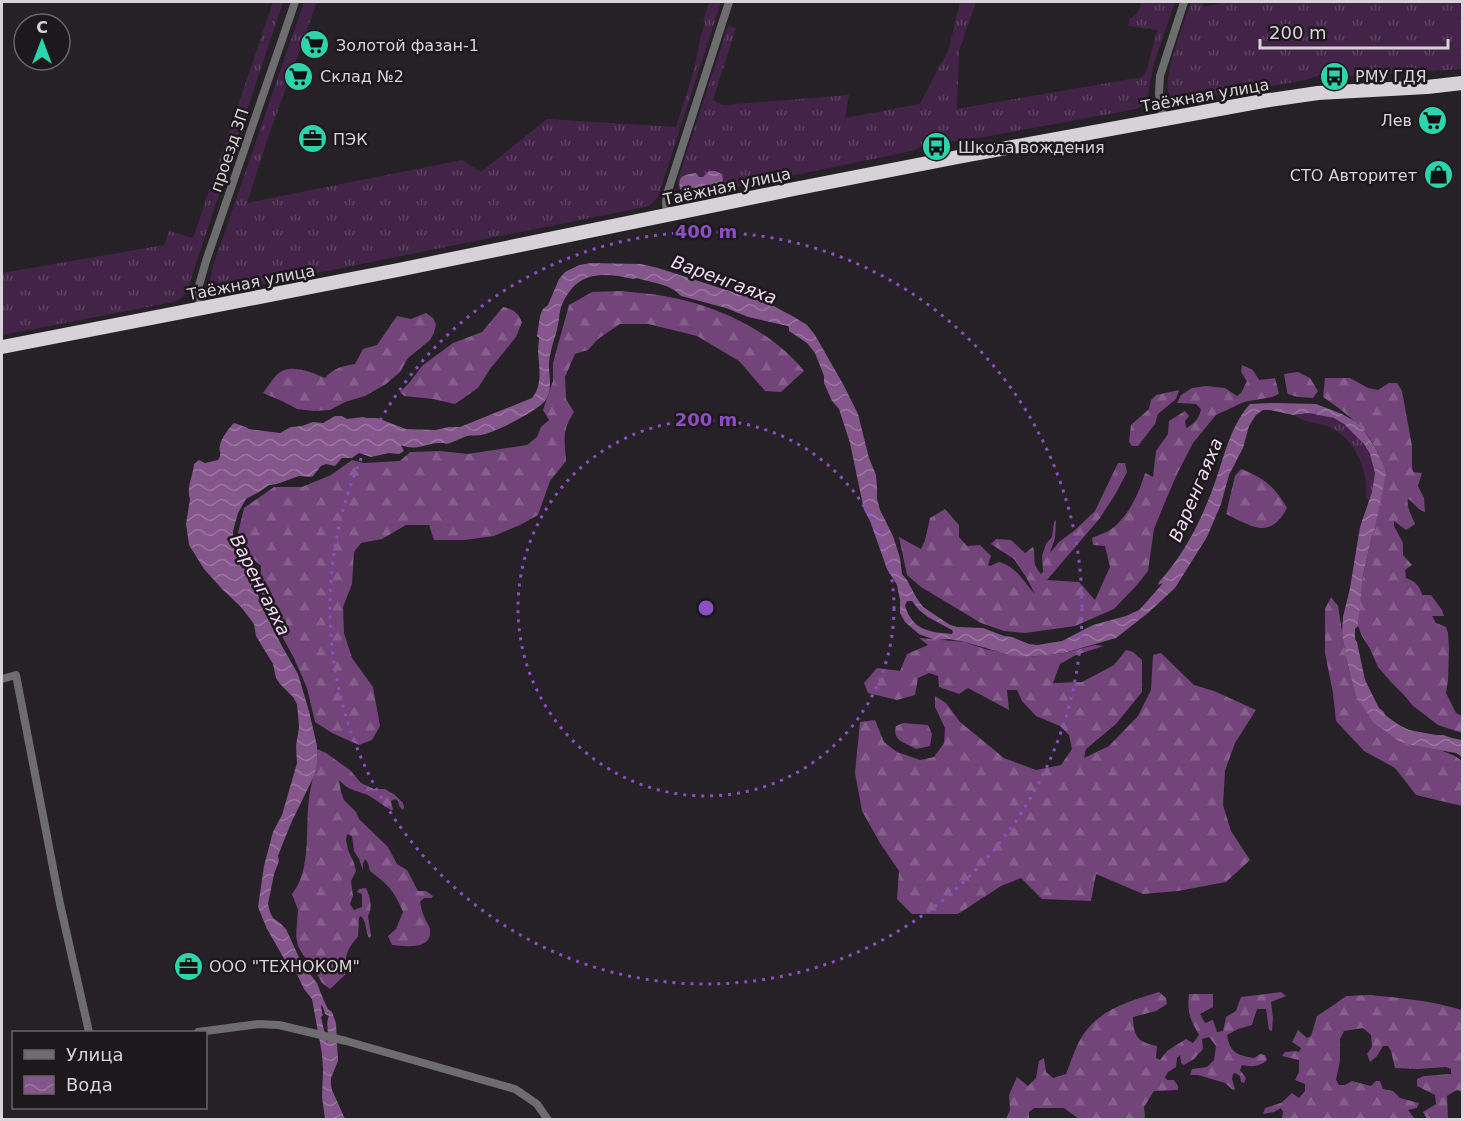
<svg xmlns="http://www.w3.org/2000/svg" width="1464" height="1121" font-family="'DejaVu Sans',sans-serif">
  <defs>
    <pattern id="grass-tufts" width="24" height="20" patternUnits="userSpaceOnUse" patternTransform="scale(1.5)"><rect width="24" height="20" fill="#432448"/><path d="M3 7l-1-3M5 7V3M7 7l1-3M15 17l-1-3M17 17v-4M19 17l1-3" fill="none" stroke="#5d4362"/></pattern>
    <pattern id="forest-firs" width="22" height="20" patternUnits="userSpaceOnUse" patternTransform="scale(1.5)"><rect width="22" height="20" fill="#724479"/><path d="M5 1l3.5 6h-7zM16 11l3.5 6h-7z" fill="#855e8b"/></pattern>
    <pattern id="water-waves" width="16" height="10" patternUnits="userSpaceOnUse" patternTransform="scale(1.5)"><rect width="16" height="10" fill="#84568c"/><path d="M0 5q4-4 8 0t8 0" fill="none" stroke="#9a75a1"/></pattern>
  </defs>
  <rect width="100%" height="100%" fill="#252126"/>
  <path fill="url(#grass-tufts)" fill-rule="evenodd" d="M273,2h10l-94,283c-3,9 -6,13 -15,17l-172,33v-62l162,-28 5,-14 24,7z
    M304,2h13l-48,133 -22,68 215,-43 19,12 66,-53 129,8 18,-57 7,-34 4,-14 -2,-1 6,-19h12l-63,195 -9,9 -431,87c-10,-6 -8,-14 -6,-24z
    M960,2h16l-17,49 -2,58 185,-32 5,-7 10,-40 -29,-4 2,-8 7,-4 5,-12h33l-21,61 -7,36 -4,6 -7,4 -174,32c-17,0 -34,1 -50,10l-214,44c-11,-1 -23,-2 -20,-16l50,-153 8,2 -23,72 10,5 126,-10 -4,23 75,-14 19,-37 9,-15zM683,175l20,2 18,8c-13,5 -27,5 -41,4 -1,-6 -1,-10 3,-14z
    M1191,2h13l-1,5 24,-5h235v67l-110,7c-16,-5 -30,-3 -46,4l-129,22c-4,-3 -7,-6 -9,-11 -4,-19 17,-69 23,-89z
    M1309,413c8,1 17,2 24,5 20,9 40,32 42,55 1,10 -3,19 -6,28l-3,-3c3,-29 -13,-64 -42,-73 -12,-3 -20,-3 -31,-10z"/>
  <path fill="url(#forest-firs)" d="M622,291c14,2 28,2 42,5 51,9 106,33 140,75l-23,21 -16,-1 -26,-30 -42,-25 -49,-12h-28l-22,15 -10,11 -13,4 -10,23 1,22 8,13c-13,20 -9,27 -8,49l-16,20 -12,34 -18,10 -26,11 -29,4h-31l-5,-15h-23l-24,14 -21,4 -7,9 -2,32 -9,23 1,26 8,25 21,29 7,39 -8,14 -13,5 -27,-12 -17,-11 -8,-34 -14,-32 -27,-49 -6,-19 1,-22 -22,-20 -1,-13 6,-25 30,-21h28l29,-12 21,-15 12,3 36,-2 10,-9 30,-1 28,3 59,-9 10,-8 4,-10 8,-7 -6,-10 10,-29v-18l16,-58 23,-13z
    M503,307c11,2 15,6 19,15l-6,15 -26,32 -12,19 -23,16 -22,-5 -29,-3 -4,-4 10,-10 12,-16 8,-6 23,-17 29,-11z
    M426,313l7,5 3,6 -2,9 -4,7 -22,18 -8,14 -14,12 -21,12 -20,6 -15,8 -16,1 -17,-2 -13,-7 -21,-9c5,-6 11,-18 19,-22 13,-6 31,2 43,7 9,-10 17,-12 30,-14l8,-15 14,-4 20,-29 14,3z
    M1242,365l11,5 6,10 16,-2 4,16 -7,3 -28,5 -28,13 -23,28 -15,29 -13,30 -11,27 -6,42 -11,14 -23,24 -39,17 -50,7 -21,-2 -23,-8 -60,-36 -14,-12 -8,-38 22,12 4,-9 5,-22 15,-9 14,16v12l8,9 13,-1 11,11 -3,9 2,1 9,-4c19,6 23,18 36,32l-9,-17 -12,-18 -23,-15 5,-5 15,1 14,13 8,-6c4,13 -3,14 8,27l2,-2 -1,-16 4,-12 6,-7 2,-15 2,-2 -1,18 -5,15 9,-11 16,-12 20,-19 23,-48h7l2,9 -11,21 -16,25 -53,62 32,2 16,18 15,-33 -5,-21 -12,-1 -1,-7c7,-3 16,-6 22,-11 16,-14 25,-34 31,-54l8,4 3,-26 12,-17 1,-13 16,-10 4,5 -4,5 1,7c9,-5 13,-9 15,-19l-5,-5 -19,-1 4,-8 11,-7 14,-2 19,2 12,8 4,-3 6,-12 -6,-9z
    M1298,372l12,6 8,13 -5,7 -15,-1 -10,-3 -1,-3 -3,-17z
    M1325,378h25l18,10 10,2 11,-7h8l5,8 10,55v19l1,7 9,1 -4,13 6,12 1,14c-9,-3 -10,-9 -17,-13 -2,8 4,17 7,25l-9,6 -12,-9v5l9,17v12l9,10 -7,5 1,8c9,3 14,8 16,17h9l11,15 2,6h-12l4,7 10,4 2,6 1,16 -1,32 -2,12 10,20 6,3v17l-24,-8 -25,-19 -9,-11 -14,-14 -12,-14 -8,-18 -8,-13 -4,-10 2,-28 3,-23 9,-39 2,-3 9,-50 2,-4c-5,-40 -30,-60 -62,-82z
    M1179,390l-3,9 -18,15 -3,10 -17,22h-6l-3,-4 2,-17 18,-16 2,-9 5,-5z
    M1241,469c23,9 33,17 46,39 -17,32 -34,19 -61,6l9,-38z
    M1331,597l7,9 9,56 8,32 45,48 15,4 25,4 15,6 7,5v45l-46,-11 -21,-27 -31,-17 -28,-30 -3,-28 -8,-40v-44z
    M919,638l46,4 20,7 42,8 37,-4 31,-8 9,1 -28,9 -16,9 -7,19 29,-1 32,-17 12,-15 7,2 9,8v32l-26,32 -30,25 -2,9 25,-12 29,-30 13,-26 2,-35 8,-2 33,32 20,6 42,19 -21,33 -10,28 -2,34 8,26 19,29 -24,22 -48,9 -35,3 -47,-20 -5,27 -49,-2 -21,-21 -20,8 -43,28h-46l-15,-15 2,-28 -19,-28 -18,-32 -7,-38 5,-51 15,-2 9,22 13,10 23,8 14,-3 10,-14 1,-15 -10,-21v-11l11,7 14,19 44,36 32,12 25,-5 11,-16 -3,-14 -9,-9 -24,-10 -14,-15 -5,-11h-10l2,20 -41,-22 -9,6 -20,-7 -1,-11 -9,-3 -11,5 -3,17 -18,5 -29,-7 -4,-10 13,-15 23,3 7,-17 21,-9z
    M903,723l25,2 4,9 -2,12 -14,3c-12,-7 -24,-8 -20,-23z
    M317,749l9,4 24,17 11,13 13,6h11l10,6 8,8 1,4 -1,3 -4,-4 -1,-5 -3,-2 -4,2 2,9h-2c-6,-3 -21,-15 -26,-16 -13,-5 -15,-3 -26,-14l2,12 3,8 12,12 3,7 29,28 9,17 10,6 11,21h8l7,5 -1,2h-8l-4,4c1,5 2,10 4,14 1,4 5,9 6,13 3,22 -25,17 -38,16l-4,-9 8,-7 7,-17c-9,-22 -15,-27 -33,-41l-2,-8 -3,-4 -2,5v6l-4,-11 -5,-8 -2,-15 -5,-2 -1,6 2,10 6,13 2,8 -5,10 2,15 -3,8 4,6 8,-3v-13l-5,-2 2,-3 7,-1c4,8 7,20 2,28l3,20 -2,2c-4,-7 -2,-16 -8,-22l-2,2 -1,19c-13,13 -12,20 -13,38l-15,14 -8,-6 -9,-16 -10,-12 -5,-9 -2,-10 2,-26 -6,-16c20,-24 13,-67 17,-95 2,-18 8,-31 8,-50z
    M1159,992l7,6 1,6 -11,7 -23,6c1,20 4,25 24,29l-1,12 4,2 7,-9 19,-12 7,4 6,-8c-9,-16 -12,-22 -10,-41h24v13l-13,7 5,9 8,-3 4,12 6,-1 3,-14 10,-6 5,-14 40,-5 5,4 -15,6 2,16 -1,13 -3,-1 -3,-21h-9l-5,16 -14,4 -11,6c3,18 10,20 27,23l6,-4 5,1 2,5c-8,7 -15,7 -25,5l-2,5 6,8 -2,5 -3,-1 -1,-6 -5,-3 -2,1 -1,5 3,10 -2,1 -8,-7 -27,-8h-8l2,-6 15,-2 7,-7 2,-14 -7,-9 -7,2 1,10 -9,10 -10,6 -3,-2 -1,-8 -3,3 -1,9 -8,5 -3,5 2,3h7l4,6v4l-24,1 -10,16 1,10 -2,2 -12,-1v2l-52,-1 -15,-11h-30l-5,4v7h-23l4,-9 -1,-15 8,-18 11,9 8,-8 3,-17 5,-3 2,14 7,6 13,-4c5,-12 9,-27 17,-39 17,-26 47,-34 76,-43z
    M1370,995c31,3 63,6 92,15v82l-5,-2 -10,6 1,23h-21l-4,-7 13,-8 -1,-9 -18,-9v-7l7,-3 27,-2v-5l-5,-2 -28,2 -23,-1 -4,-17 -3,-5h-5l-6,10 -7,6 -3,-8 5,-7 -1,-12 -8,-7 -19,3 -4,8v22l-4,19 3,5h6l7,-4 19,5 5,-5h4l3,8 10,2 7,7 19,5 -2,5 -9,2 7,9h-133l1,-7 -2,-4 -7,4 -11,2 2,-6 16,-5 11,-10 7,5 6,-7v-7l-10,-4 4,-8v-12l-17,-4 3,-4 11,-1 3,1 2,-4 -9,-6 6,-12 9,8 4,-2 6,-20 18,-12 11,-8z"/>
  <path fill="url(#water-waves)" fill-rule="evenodd" d="M709,171h6l7,3 1,6 -2,5c-13,5 -26,5 -41,4 -3,-15 5,-14 16,-16l3,4h4z
    M591,263l50,1 17,4 112,36 24,13 13,8 8,10 28,49 15,30 11,44 7,17 1,11v13l3,11 13,26 7,22 2,16 5,6 9,17 7,10 27,18 7,2 26,1 21,8 8,1 17,7 8,1 25,-4 31,-16 33,-9 13,-6 3,-3 21,-24 -5,2 1,-3c26,-29 42,-61 55,-97 10,-27 16,-59 36,-81l24,-1 42,1 26,10 14,8 8,9 11,16 8,18 3,9 -12,59 -2,3 -9,39 -5,51 -3,3v10l2,3 8,38 14,28 5,4 1,3 14,10 10,5 27,5h7l9,3 10,2v17l-6,-4 -41,-7 -15,-4 -27,-20 -18,-28 -8,-32 -5,-29 1,-16 7,-29 10,-61 12,-35 3,-19 -5,-19 -6,-10 -20,-20 -10,-6 -25,-5 -16,2 -23,-5h-7l-7,5 -7,11 -6,22 -14,27 -8,29 -14,33 -32,51 -27,25 -32,25 -52,15 -37,4 -17,-2 -45,-13 -16,-3 -14,1 -16,-6 -14,-12 -5,-9v-13l-3,-15 -10,-16 -17,-48 -6,-11 -14,-67 -11,-34 -7,-8 -8,-18v-7l-9,-23 -8,-10 -18,-12v-3l-1,-2 -40,-9 -22,-9 -45,-12c-10,-12 -29,-13 -44,-18l-4,1c-33,-8 -58,-7 -72,28 -2,7 -2,15 -4,23 -3,11 -8,24 -8,35 0,13 4,25 -4,36 -8,10 -51,32 -64,34 -5,1 -9,0 -14,1 -6,2 -11,5 -17,7 -6,2 -2,0 -9,0 -15,-1 -23,9 -40,2l3,6 -5,3 -10,-1 -18,4 -12,-4 -7,5h-10l-7,8 -9,-2 -5,2 -8,10 -3,1 -11,-1 -22,8 -8,1 -10,7 -13,7 -8,14 -5,18 1,17 18,17 3,7 2,20 7,19 19,37 15,26 11,37 8,35v17l-3,13 -22,45 -9,22 -5,13 1,5 -5,13 -6,30 2,8 3,6 7,5 6,6 16,35 15,19 7,18 4,8 4,3 4,11 2,38 -7,17v7l1,5 13,29h-20l-3,-22 1,-28 -1,-15 -10,-55 -8,-10 -8,-17 -10,-10 -19,-33 -9,-22 6,-41 9,-34 9,-17 15,-52 -1,-17 3,-19 -2,-23 -4,-7 -13,-13 -4,-6 -3,-14 -17,-28 -2,-12 -13,-17 -18,-17 -19,-21 -15,-24 -3,-21 4,-25c-4,-11 3,-23 4,-35l5,-4 6,3 13,-3c5,-8 0,-8 2,-15 2,-8 9,-17 14,-22l12,4 3,2 31,4 11,-6 11,-1 11,-4 10,1 12,-7h7l5,3 16,-2 4,1h10l29,11 29,1 14,-3h11l72,-29c11,-13 7,-31 6,-47l1,-13 -2,-2 3,-20 3,-7 5,-4 11,-26 6,-7 14,-7zM907,601h5l7,9 9,7 24,13 1,2 -1,2c-24,-2 -39,-4 -47,-28zM321,1005l2,2 2,7 4,2c-4,8 1,19 -2,27l-6,-26 2,-2 -1,-2z"/>
  <g fill="none" stroke-linecap="round" stroke-linejoin="round">
    <path stroke="#6d6c6e" stroke-width="8" d="M1163,119l-4,-25 1,-18 24,-74
      M667,215l-1,-12 1,-9 62,-192
      M200,309l-2,-20 8,-28 89,-259
      M2,679l14,-4 44,229 29,128
      M198,1032l61,-8 20,1 67,16 169,48 22,15 11,16"/>
    <path stroke="#d7d2d8" stroke-width="14" d="M2,347l396,-77 396,-81 164,-32 305,-56 55,-8 109,-6 35,-4"/>
  </g>
  <g fill="none" stroke="#8d4ec4" stroke-width="3" stroke-dasharray="3 6">
    <circle cx="706" cy="608" r="188"/>
    <circle cx="706" cy="608" r="376"/>
  </g>
  <defs>
    <symbol id="supermarket-disc" viewBox="-11 -11 22 22"><circle r="9.5" fill="#2ad5ac" stroke="#1c181c"/><path d="M-6-5.5h2.5l.6 2H6L4.5 2H-2.5L-4.4-4H-6ZM-1.5 3.2a1.3 1.3 0 1 0 .1 0ZM3 3.2a1.3 1.3 0 1 0 .1 0Z" fill="#111"/></symbol>
    <symbol id="bus-disc" viewBox="-11 -11 22 22"><circle r="9.5" fill="#2ad5ac" stroke="#1c181c"/><path d="M-5-6H5V4H4V6H2V4H-2V6H-4V4H-5ZM-3.5-4V0h7V-4ZM-3.5 1.2v1.5H-2V1.2ZM2 1.2v1.5H3.5V1.2Z" fill="#111"/></symbol>
    <symbol id="office-disc" viewBox="-11 -11 22 22"><circle r="9.5" fill="#2ad5ac" stroke="#1c181c"/><path d="M-6-3h4V-5.5h4V-3h4V5H-6ZM-1-4.5V-3h2v-1.5ZM-6 0V1H6V0Z" fill="#111"/></symbol>
    <symbol id="shop-disc" viewBox="-11 -11 22 22"><circle r="9.5" fill="#2ad5ac" stroke="#1c181c"/><path d="M-5-2.5h2.3a2.7 3.5 0 0 1 5.4 0H5L5.5 6h-11ZM-1.5-2.5h3a1.5 2.3 0 0 0-3 0Z" fill="#111"/></symbol>
  </defs>
  <g fill-rule="evenodd">
    <use href="#supermarket-disc" x="298" y="28" width="33" height="33"/>
    <use href="#supermarket-disc" x="282" y="60" width="33" height="33"/>
    <use href="#bus-disc" x="1318" y="60" width="33" height="33"/>
    <use href="#supermarket-disc" x="1416" y="104" width="33" height="33"/>
    <use href="#office-disc" x="296" y="122" width="33" height="33"/>
    <use href="#bus-disc" x="920" y="130" width="33" height="33"/>
    <use href="#shop-disc" x="1422" y="158" width="33" height="33"/>
    <use href="#office-disc" x="172" y="950" width="33" height="33"/>
  </g>
  <g text-anchor="middle" stroke-width="5" stroke-linejoin="round" paint-order="stroke">
    <g font-size="16" fill="#d7d4d7" stroke="#1c181c" text-anchor="start">
      <text x="336" y="51">Золотой фазан-1</text>
      <text x="320" y="82">Склад №2</text>
      <text x="1355" y="82">РМУ ГДЯ</text>
      <text x="1412" y="126" text-anchor="end">Лев</text>
      <text x="333" y="145">ПЭК</text>
      <text x="958" y="153">Школа вождения</text>
      <text x="1417" y="181" text-anchor="end">СТО Авторитет</text>
      <text x="209" y="972">ООО "ТЕХНОКОМ"</text>
    </g>
    <g font-size="16" fill="#d7d4d7" stroke="#1c181c">
      <text transform="translate(1205 95) rotate(-10)" y="6">Таёжная улица</text>
      <text transform="translate(229 150) rotate(-71)" y="6">проезд 3П</text>
      <text transform="translate(727 186) rotate(-12)" y="6">Таёжная улица</text>
      <text transform="translate(251 282) rotate(-11)" y="6">Таёжная улица</text>
    </g>
    <g font-size="18" font-style="italic" fill="#f4d8f8" stroke="#1c181c">
      <text transform="translate(724 280) rotate(20)" y="6">Варенгаяха</text>
      <text transform="translate(1196 490) rotate(-67)" y="6">Варенгаяха</text>
      <text transform="translate(260 585) rotate(63)" y="6">Варенгаяха</text>
    </g>
  </g>
  <circle cx="706" cy="608" r="9" fill="#8d4ec4" stroke="#1c181c" stroke-width="3"/>
  <g font-size="18" text-anchor="middle" font-weight="bold" fill="#8d4ec4" stroke="#1c181c" stroke-width="5" stroke-linejoin="round" paint-order="stroke">
    <text x="706" y="238">400 m</text>
    <text x="706" y="426">200 m</text>
  </g>
  <rect width="1464" height="1121" fill="none" stroke="#d7d4d7" stroke-width="6"/>
  <rect x="12" y="1031" width="195" height="78" fill="#1c181c" stroke="#676367" stroke-width="1.5"/>
  <rect x="24" y="1050" width="30" height="9" fill="#6d6c6e" stroke="#676367" stroke-width="1.5"/>
  <text x="66" y="1061" font-size="18" fill="#d7d4d7">Улица</text>
  <rect x="24" y="1076" width="30" height="18" fill="url(#water-waves)" stroke="#676367" stroke-width="1.5"/>
  <text x="66" y="1091" font-size="18" fill="#d7d4d7">Вода</text>
  <g transform="translate(42 42)"><circle r="28" fill="#1c181c" stroke="#676367" stroke-width="1.5"/>
  <path d="M0-4.5L10 22L0 15L-10 22Z" fill="#2ad5ac"/>
  <text y="-9" font-size="16" font-weight="bold" text-anchor="middle" fill="#d7d4d7">С</text>
  </g>
  <path d="M1260 39v9h188v-9" fill="none" stroke="#d7d4d7" stroke-width="3"/>
  <text x="1269" y="39" font-size="18" fill="#d7d4d7" stroke="#1c181c" stroke-width="4.5" paint-order="stroke">200 m</text>
</svg>
